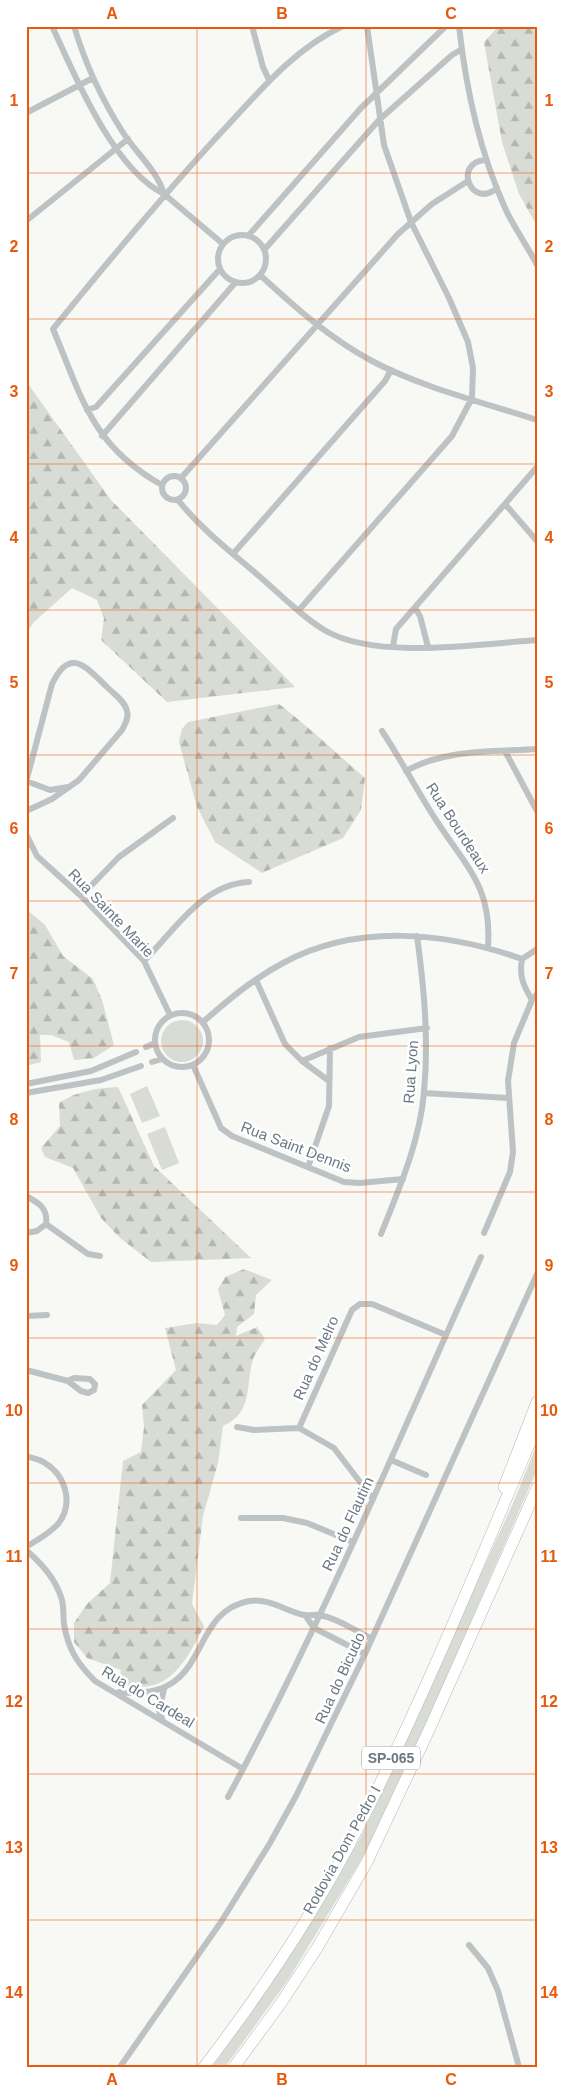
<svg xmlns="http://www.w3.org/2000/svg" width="563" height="2093" font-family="Helvetica,sans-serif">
  <defs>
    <pattern id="forest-firs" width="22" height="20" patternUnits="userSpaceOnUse" patternTransform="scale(1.25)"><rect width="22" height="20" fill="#d8dcd5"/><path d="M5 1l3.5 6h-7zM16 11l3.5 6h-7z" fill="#b3b7b2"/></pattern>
  </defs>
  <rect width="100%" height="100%" fill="#f8f8f5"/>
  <path fill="#d8dcd5" d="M161 1041a21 21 0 1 1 42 0a21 21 0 1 1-42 0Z
    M147,1086l13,30 -18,7 -12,-29z
    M165,1127l14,36 -17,7 -15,-36z
    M537,1444v26l-103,236 -70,149 -76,125 -63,87h-13l67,-95 82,-135 153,-336z"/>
  <path fill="url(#forest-firs)" d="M499,26h38v200l-18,-32 -17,-52 -18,-100z
    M26,381l85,119 184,187 -128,15 -66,-62 3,-22 -7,-18 -25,-12 -38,34 -8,11z
    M279,704c30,23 57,49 86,74l-4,32 -18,28 -81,35 -47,-31 -18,-35 -18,-65 3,-13 6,-7z
    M26,909l19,16 18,31 30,23 9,21 12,45 -20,13 -20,2 -5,-18 -18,-7h-11l1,27 -15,4z
    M118,1087l36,79 97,92 -100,4 -31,-24 -19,-20 -28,-50 -28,-11 -4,-9 19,-22 -1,-23c18,-12 38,-15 59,-16z
    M244,1269l28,11 -16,15 -2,19 -17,13 -1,9 21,-9 8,12c-4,6 -9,13 -12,20 -8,27 1,53 -30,67l-5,37 -15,53 -11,88 12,22c-11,22 -27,56 -55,60 -9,2 -22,-1 -31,-1l3,-15 -34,-12 -13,-16v-19l13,-19 23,-21 13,-122 18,-9 3,-25 -2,-22 34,-35 -11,-42 32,-5 20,2 8,-10 -7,-26 7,-12z"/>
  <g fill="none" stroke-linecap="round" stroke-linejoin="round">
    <defs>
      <path id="motorway" d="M504,1487l33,-85
        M204,2067c58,-76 112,-156 155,-241 66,-130 121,-266 178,-400
        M234,2067l47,-64 36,-55 50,-86 61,-130 109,-244"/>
    </defs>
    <use href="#motorway" stroke="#b3b7ba" stroke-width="12"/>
    <path stroke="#bdc2c5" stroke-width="6" d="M52,26c23,50 61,143 112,168l59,50
      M74,26c11,37 27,72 48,105 13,21 35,39 42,63
      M252,26l11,41 6,13
      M459,26c7,64 20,124 46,182 9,20 22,37 32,57
      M26,113l67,-35
      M485,160c-33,3 -13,50 12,28
      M26,221l102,-82
      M218 259a24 24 0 1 1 48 0a24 24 0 1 1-48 0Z
      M248,236l113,-128 85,-82
      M264,250l115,-130 73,-65 10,-6
      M260,275c35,32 69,63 112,86 51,27 110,41 165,59
      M87,410l9,-3 124,-138
      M102,436l133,-153
      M162 488a12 12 0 1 1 24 0a12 12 0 1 1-24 0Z
      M181,478l217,-244 34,-30 36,-23
      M162,485c-70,-39 -80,-87 -109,-156 57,-70 114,-139 176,-205 34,-37 67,-76 114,-98
      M178,500c23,29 53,52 81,76 21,18 43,41 67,55 51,29 153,13 211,9
      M505,504l32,37
      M233,554l152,-173 6,-11
      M415,608l5,8 8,31
      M299,610l153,-174 20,-38 1,-30 -5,-26 -19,-44 -38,-76 -27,-77 -17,-119
      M393,646l3,-17 141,-162
      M382,731c20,30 36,62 56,92 30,46 54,65 50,124
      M505,751l32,60
      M406,771c39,-22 88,-19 131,-22
      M26,781l24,9 18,-3
      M26,782l26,-98c18,-38 34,-17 55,3 7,7 18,14 20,24 2,7 -2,13 -5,19l-43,50 -27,19 -26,12
      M26,834l11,22 44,40 63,65 26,54
      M81,896l38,-39 54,-39
      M144,961c30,-30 58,-77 105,-79
      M256,980l29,64 17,17 27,20
      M532,1000c-9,-15 -13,-24 -10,-41l15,-10
      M155 1040a27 27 0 1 1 54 0a27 27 0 1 1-54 0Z
      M203,1022c25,-22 50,-43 80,-59 74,-40 163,-31 239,-4
      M146,1047l9,-4
      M302,1061l57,-24 68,-9
      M152,1062l10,-3
      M193,1065l28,63 11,8 112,46 16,1 43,-4
      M26,1084l65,-13 45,-19
      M26,1093l75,-13 40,-14
      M424,1093l84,5
      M308,1167l21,-61 1,-58
      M26,1196c13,7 22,12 20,28
      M26,1233l11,-2 9,-7 42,30 12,2
      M484,1233l26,-61 3,-20 -5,-71 6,-38 18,-43 5,-6
      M381,1234c18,-45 39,-93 43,-142 5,-53 0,-104 -7,-156
      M26,1316l21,-1
      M26,1370l42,11 13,10 7,2 6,-3 1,-6 -5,-5 -16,-1 -6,3
      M237,1427l17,3 45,-2 35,20 39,51
      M299,1428l53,-118 8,-6h12l74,31
      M26,1456c6,2 14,3 19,7 21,13 29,41 13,61 -9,10 -21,16 -32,23
      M391,1460l35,15
      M241,1518h42l24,5 46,19
      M26,1550c16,14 30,29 36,50 2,8 1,16 2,24 4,25 13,39 31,57l148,88
      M305,1615l9,13 51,26
      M119,1692c95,11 66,-79 130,-91 21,-3 36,10 55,14 5,1 11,-1 15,0 18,3 37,16 53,24
      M163,1721l-4,-10 5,-22
      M228,1797c95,-175 171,-359 253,-540
      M469,1945l19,23 10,23 21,76
      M120,2067l101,-145 49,-79 26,-47 69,-142 172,-380"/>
    <use href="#motorway" stroke="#fff" stroke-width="11"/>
  </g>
  <path fill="none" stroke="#e8590c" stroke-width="1" stroke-opacity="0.55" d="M197,26v2041M366,26v2041M26,173h511M26,319h511M26,464h511M26,610h511M26,755h511M26,901h511M26,1046h511M26,1192h511M26,1338h511M26,1483h511M26,1629h511M26,1774h511M26,1920h511"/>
  <g text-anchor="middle" stroke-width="5" stroke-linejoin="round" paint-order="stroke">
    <rect fill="#fff" stroke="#97a0a8" stroke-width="1" x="362" y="1746.5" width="58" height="23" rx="4"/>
    <g font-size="14" font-weight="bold" fill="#6a7883">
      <text x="391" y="1763">SP-065</text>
    </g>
    <g font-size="15" fill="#6a7883" stroke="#fff">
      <text transform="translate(458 828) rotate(57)" y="5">Rua Bourdeaux</text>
      <text transform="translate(111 913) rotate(46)" y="5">Rua Sainte Marie</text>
      <text transform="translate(411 1072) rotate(-86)" y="5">Rua Lyon</text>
      <text transform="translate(296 1147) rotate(21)" y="5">Rua Saint Dennis</text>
      <text transform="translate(316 1358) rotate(-66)" y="5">Rua do Melro</text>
      <text transform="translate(348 1524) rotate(-65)" y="5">Rua do Flautim</text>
      <text transform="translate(340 1678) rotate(-65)" y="5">Rua do Bicudo</text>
      <text transform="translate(148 1697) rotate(31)" y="5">Rua do Cardeal</text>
      <text transform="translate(342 1850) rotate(-61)" y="5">Rodovia Dom Pedro I</text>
    </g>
  </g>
  <rect width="563" height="2093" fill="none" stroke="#ffffff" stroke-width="55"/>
  <rect x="28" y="28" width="508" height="2038" fill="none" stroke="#e8590c" stroke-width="2"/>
  <g font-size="16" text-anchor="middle" font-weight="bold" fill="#e8590c">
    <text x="112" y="19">A</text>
    <text x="282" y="19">B</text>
    <text x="451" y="19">C</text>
    <text x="14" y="106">1</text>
    <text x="549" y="106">1</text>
    <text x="14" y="252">2</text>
    <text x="549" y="252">2</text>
    <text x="14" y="397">3</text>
    <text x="549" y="397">3</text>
    <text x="14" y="543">4</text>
    <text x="549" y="543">4</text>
    <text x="14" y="688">5</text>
    <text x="549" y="688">5</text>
    <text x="14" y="834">6</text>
    <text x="549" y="834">6</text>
    <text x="14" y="979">7</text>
    <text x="549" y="979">7</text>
    <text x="14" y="1125">8</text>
    <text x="549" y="1125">8</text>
    <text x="14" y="1271">9</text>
    <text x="549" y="1271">9</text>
    <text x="14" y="1416">10</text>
    <text x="549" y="1416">10</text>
    <text x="14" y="1562">11</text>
    <text x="549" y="1562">11</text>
    <text x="14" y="1707">12</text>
    <text x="549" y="1707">12</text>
    <text x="14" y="1853">13</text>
    <text x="549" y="1853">13</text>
    <text x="14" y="1998">14</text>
    <text x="549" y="1998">14</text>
    <text x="112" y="2085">A</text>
    <text x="282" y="2085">B</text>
    <text x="451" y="2085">C</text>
  </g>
</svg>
